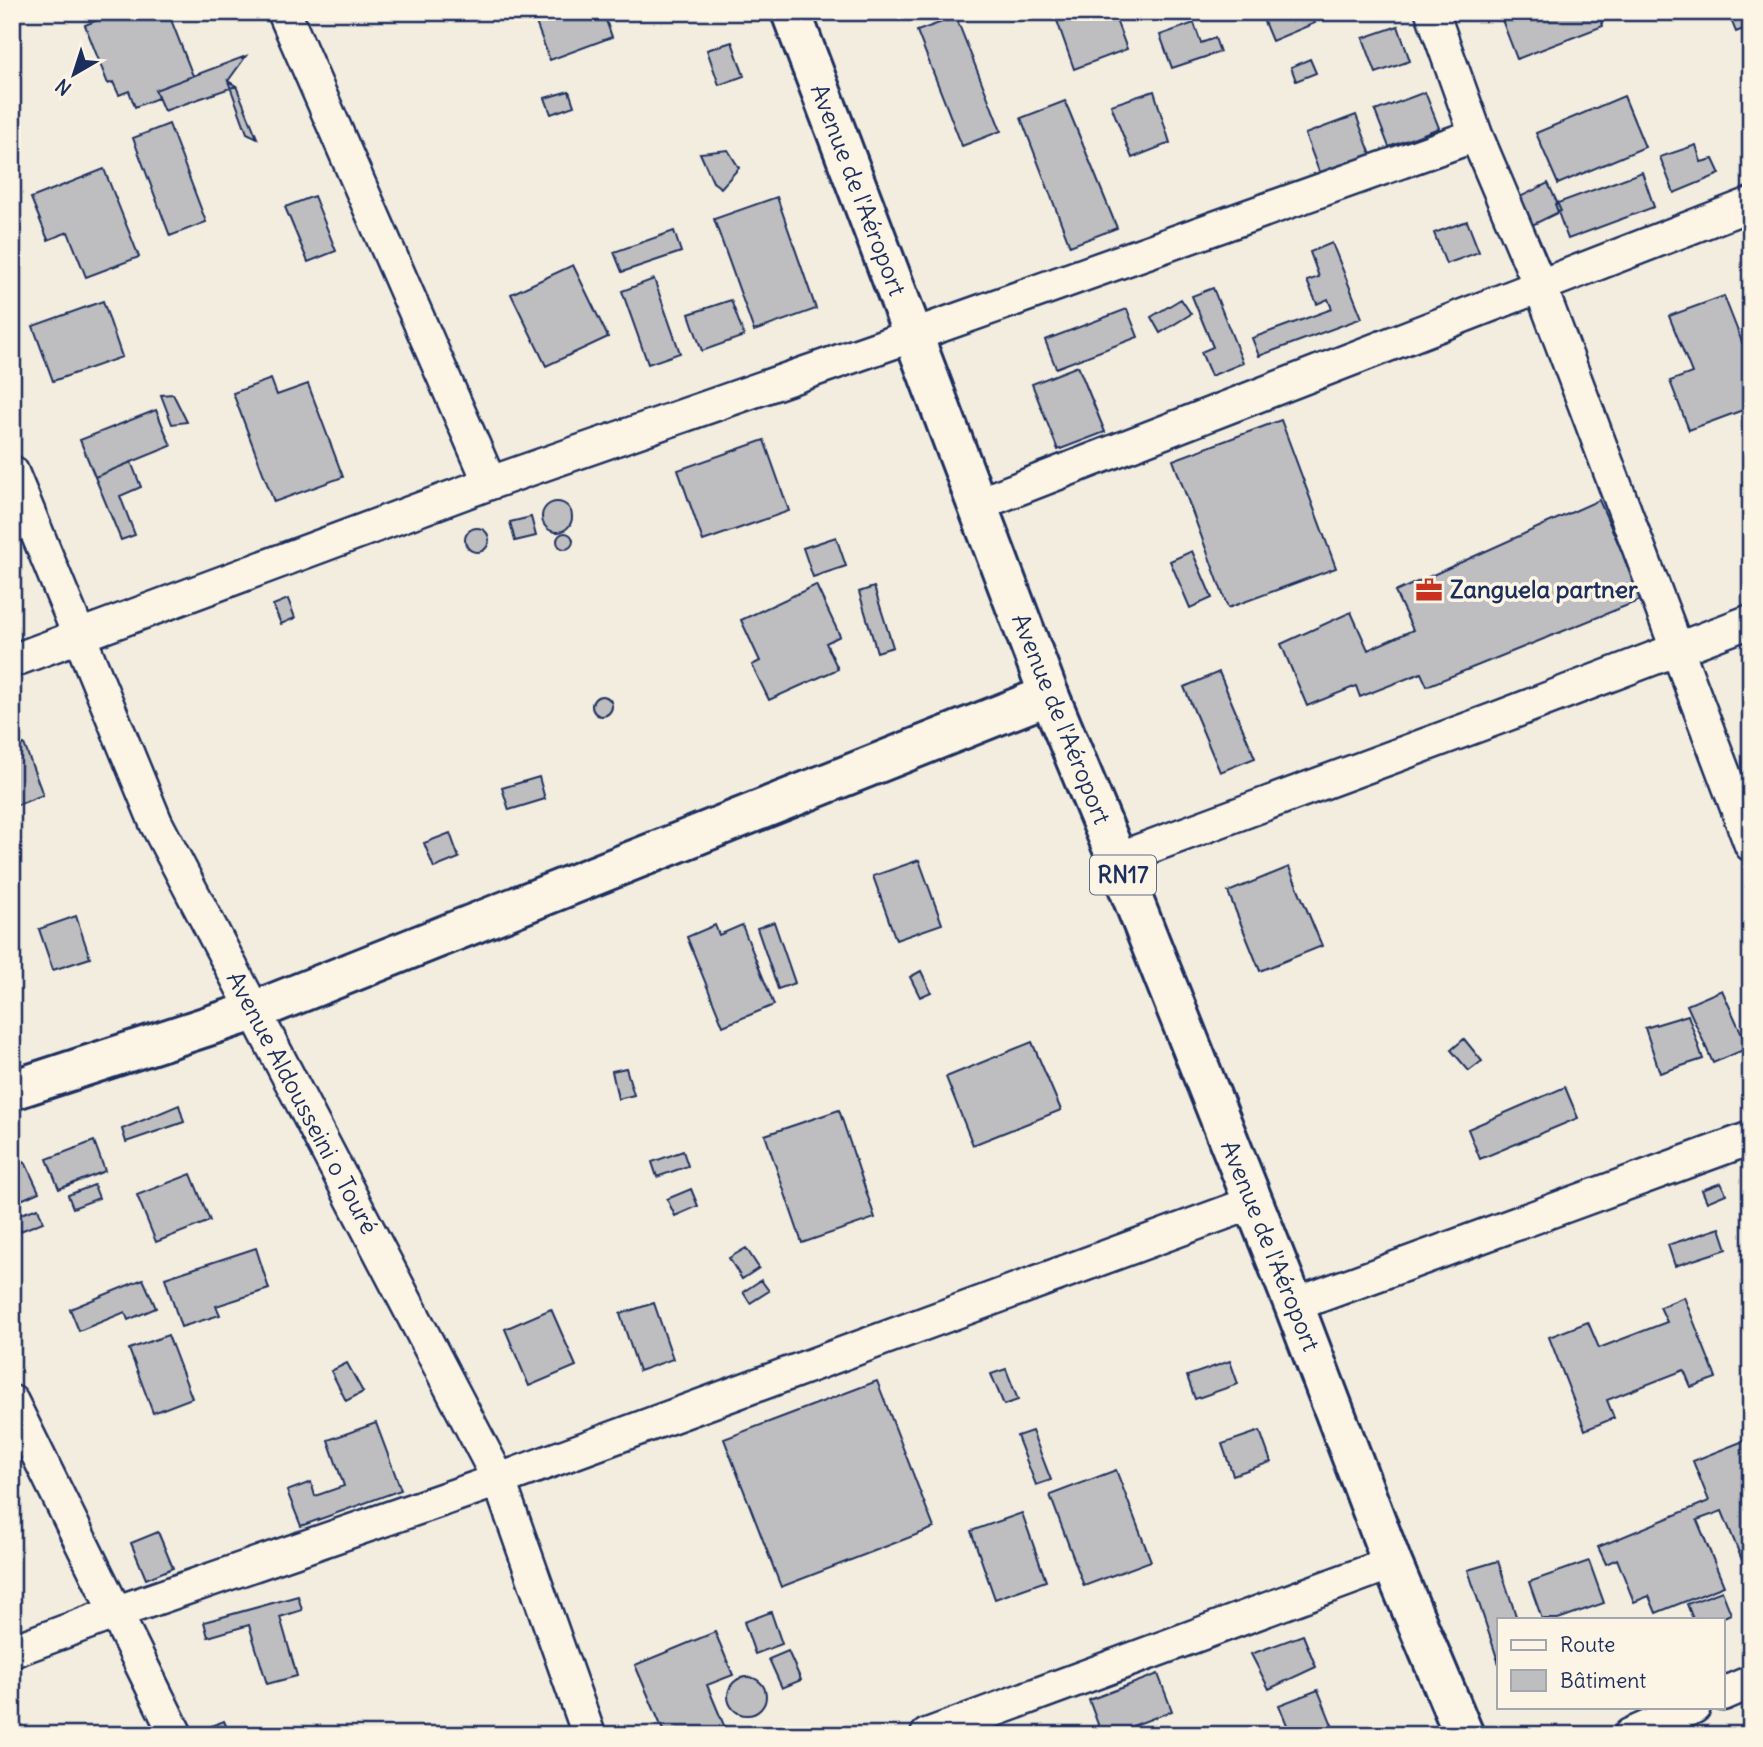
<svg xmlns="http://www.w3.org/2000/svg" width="1763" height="1747" font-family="Delius,sans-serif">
  <rect width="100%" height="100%" fill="#f3ede0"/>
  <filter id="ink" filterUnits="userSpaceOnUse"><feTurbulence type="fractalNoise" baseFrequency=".0143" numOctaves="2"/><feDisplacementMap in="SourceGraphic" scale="14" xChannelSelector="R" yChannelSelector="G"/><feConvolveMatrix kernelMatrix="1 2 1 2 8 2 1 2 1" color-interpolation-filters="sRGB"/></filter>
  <g filter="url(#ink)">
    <path fill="#bebec0" stroke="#1b2f5e" stroke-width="2" d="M117,12h51l25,64 -38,14 3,8 -23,9 -6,-16 -10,4 -6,-13 -5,2 -23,-59z
      M532,12h71l9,25 -62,23z
      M1054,12h59l14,37 -53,20z
      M1260,12h51l4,11 -43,18z
      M1499,12h99l5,14 -86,33z
      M1728,12h23v14l-15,6z
      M956,17l45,114 -39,15 -45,-115z
      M1194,23l7,20 14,-5 5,14 -48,16 -12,-33z
      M1398,26l12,35 -34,12 -13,-35z
      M732,42l12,34 -25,9 -12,-35z
      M246,56l-18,25 8,5 -72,25 -9,-21z
      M1310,59l6,14 -20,8 -5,-14z
      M228,81l8,5 21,52 -10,-5z
      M569,91l5,15 -23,8 -6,-16z
      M1154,91l16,52 -38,15 -21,-53z
      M1425,92l14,36 -50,19 -14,-36z
      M1624,96l21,51 -87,37 -22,-51z
      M1065,101l52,127 -47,18 -49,-128z
      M1356,115l15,40 -51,19 -15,-40z
      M169,124l37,98 -36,14 -37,-98z
      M1696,145l5,17 12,-3 7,15 -46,19 -14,-36z
      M728,150l11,18 -18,20 -8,-6 -13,-29z
      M104,169l35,88 -53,20 -18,-45 -20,8 -17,-42z
      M1642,172l12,35 -86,32 -13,-35z
      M1548,183l13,28 -41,20 -14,-27z
      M314,196l22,55 -28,11 -23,-55z
      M777,197l39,112 -62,22 -40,-112z
      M1467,221l12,31 -33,12 -12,-31z
      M674,231l7,21 -59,20 -8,-20z
      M1332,243l30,75 -103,38 -7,-18 80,-29 -4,-10 -11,5 -10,-23 12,-4 -9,-25z
      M573,265l35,72 -62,29 -35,-72z
      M654,279l26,74 -32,11 -26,-73z
      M1213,288l30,75 -32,13 -10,-24 12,-5 -21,-51z
      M1724,296l27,69v42l-62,23 -19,-49 22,-8 -23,-57z
      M1181,299l10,15 -31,19 -9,-16z
      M731,300l13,36 -42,15 -13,-37z
      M103,301l19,56 -69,24 -20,-55z
      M1127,309l11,28 -82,31 -11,-28z
      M1078,366l27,66 -47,18 -26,-66z
      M271,379l6,16 31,-11 35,93 -69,25 -41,-109z
      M173,394l14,28 -15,2 -11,-29z
      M156,410l15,36 -76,31 -15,-37z
      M1281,420l55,148 -108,40 -55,-148z
      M764,440l25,71 -86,30 -25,-71z
      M131,462l10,25 -21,9 15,39 -14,5 -26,-63z
      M1599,500l44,99 -216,87 -6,-13 -61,24 -4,-11 -49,20 -26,-62 70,-32 17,38 45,-20 -18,-38z
      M542 517a15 15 0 1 1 30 0a15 15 0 1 1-30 0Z
      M531,517l5,19 -21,5 -5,-19z
      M465 540a12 12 0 1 1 24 0a12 12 0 1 1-24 0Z
      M557 541a8 8 0 1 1 16 0a8 8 0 1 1-16 0Z
      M836,537l10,29 -33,11 -10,-29z
      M1192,551l20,47 -22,10 -20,-47z
      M816,585l24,51 -14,7 12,26 -69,31 -17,-35 8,-4 -19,-41z
      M874,587l19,60 -16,5 -18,-60z
      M288,599l7,19 -14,6 -8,-19z
      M1219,672l36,86 -35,14 -36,-85z
      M1751,691v26l-9,-22z
      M592 706a10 10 0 1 1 20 0a10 10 0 1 1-20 0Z
      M24,744l19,51 -31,12v-59z
      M539,777l6,22 -36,11 -7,-22z
      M450,833l9,25 -25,10 -10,-25z
      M919,860l23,64 -46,16 -23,-64z
      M1289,867l33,79 -62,25 -32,-79z
      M76,916l14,42 -37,12 -14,-41z
      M774,922l21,61 -17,6 -21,-61z
      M715,925l4,10 23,-10 32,80 -51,21 -36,-89z
      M921,971l10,21 -11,5 -10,-20z
      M1722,990l26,58 -35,15 -26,-58z
      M1688,1015l15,44 -43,14 -15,-45z
      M1464,1039l18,22 -13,10 -18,-21z
      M1032,1042l29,68 -88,35 -27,-68z
      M626,1068l8,27 -16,4 -6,-28z
      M1565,1087l13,31 -98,41 -12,-30z
      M179,1105l5,17 -58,20 -4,-13z
      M839,1110l36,108 -73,25 -37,-108z
      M94,1141l11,30 -46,18 -12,-30z
      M683,1151l5,15 -31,11 -5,-15z
      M25,1162l14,30 -27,12v-37z
      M191,1174l19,47 -54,21 -19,-47z
      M1721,1183l5,11 -19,8 -5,-12z
      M94,1185l5,13 -26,10 -5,-13z
      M691,1189l7,17 -23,10 -8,-17z
      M38,1208l5,14 -30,12 -1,-17z
      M1720,1228l7,21 -52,17 -7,-21z
      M256,1248l13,41 -53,17 4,9 -39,12 -16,-49z
      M746,1248l13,20 -17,11 -13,-21z
      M143,1279l13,29 -28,12 -3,-8 -46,19 -9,-22z
      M761,1280l8,11 -19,12 -7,-11z
      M1684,1297l32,81 -25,9 -7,-17 -77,30 7,18 -29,12 -36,-93 39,-15 11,26 68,-26 -7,-15z
      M654,1303l19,56 -34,12 -19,-57z
      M551,1309l25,57 -47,20 -24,-57z
      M168,1335l24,63 -39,15 -24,-64z
      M1230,1361l8,23 -43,15 -8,-23z
      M347,1363l16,29 -17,9 -15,-30z
      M1006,1369l12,31 -14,5 -13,-31z
      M877,1381l57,147 -153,59 -57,-148z
      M376,1423l25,67 -100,36 -14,-35 24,-9 4,14 29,-10 -16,-46z
      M1032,1431l19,49 -15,5 -19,-49z
      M1260,1431l11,31 -38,13 -11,-31z
      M1751,1438v144l-29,-71 -25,9 27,66 -68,27 -7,-17 -15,6 -17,-43 -11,5 -8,-17 111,-46 -16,-40z
      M1116,1470l35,91 -67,25 -34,-91z
      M1022,1513l24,68 -51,18 -24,-68z
      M158,1532l15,36 -27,11 -15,-36z
      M1498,1561l19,58h-18v45l-31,-94z
      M1589,1561l15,42 -46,16h-16l-13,-37z
      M1722,1591l9,23 -12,5h-26l-6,-15z
      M298,1596l4,14 -22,7 17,59 -30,8 -18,-59 -41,12 -4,-15z
      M771,1612l11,32 -27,10 -11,-32z
      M715,1632l18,43 -26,10 21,50h-63l-30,-70z
      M1303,1635l13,32 -47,22 -18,-35z
      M788,1651l13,29 -19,8 -13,-29z
      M1158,1674l14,37 -63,24h-7l-13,-35z
      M728 1696a19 19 0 1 1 38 0a19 19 0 1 1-38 0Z
      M1318,1690l18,45h-45l-12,-30z
      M224,1721l6,14h-29l-2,-4z"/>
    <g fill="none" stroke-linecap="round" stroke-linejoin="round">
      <defs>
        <path id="street" d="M284,12l206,471
          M1432,12l44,123 64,151 211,559
          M12,472l144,351 343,657 90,255
          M976,505l775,-301
          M12,661l478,-178 424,-148 562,-200
          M1117,859l378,-140 256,-98
          M1294,1305l457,-167
          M12,1402l164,333
          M12,1651l105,-39 382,-132 753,-277
          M1723,1694l28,-12
          M927,1735l465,-172
          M1630,1735l64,-28"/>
        <path id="secondary" d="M12,1090l242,-79 795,-316"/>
        <path id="primary" d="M791,12l258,683 68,164 177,446 98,258 72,172"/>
      </defs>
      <use href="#street" stroke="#1b2f5e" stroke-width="37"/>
      <use href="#secondary" stroke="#1b2f5e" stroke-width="44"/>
      <use href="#primary" stroke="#1b2f5e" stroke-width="44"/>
      <use href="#street" stroke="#fcf5e5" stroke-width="32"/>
      <use href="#secondary" stroke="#fcf5e5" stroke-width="38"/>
      <use href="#primary" stroke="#fcf5e5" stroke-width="38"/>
    </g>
  </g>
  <defs>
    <symbol id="office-bare" viewBox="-9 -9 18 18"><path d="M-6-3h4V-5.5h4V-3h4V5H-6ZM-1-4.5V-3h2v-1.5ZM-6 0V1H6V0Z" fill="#c8321e" stroke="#fcf5e5" stroke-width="2.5" paint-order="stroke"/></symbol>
  </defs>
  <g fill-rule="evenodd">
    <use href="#office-bare" x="1410" y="571" width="38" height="38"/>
  </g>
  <g text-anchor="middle" stroke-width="7" stroke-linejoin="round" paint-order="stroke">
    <rect fill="#fcf5e5" stroke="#5e6a86" stroke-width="2" x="1090" y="855.5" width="66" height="39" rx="5"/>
    <g font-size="23" font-weight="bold" fill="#1b2f5e">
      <text x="1123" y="883">RN17</text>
    </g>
    <g font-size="24" fill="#1b2f5e" stroke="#fcf5e5">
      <text transform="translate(858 190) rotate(69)" y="8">Avenue de l'Aéroport</text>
      <text transform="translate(1061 719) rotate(68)" y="8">Avenue de l'Aéroport</text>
      <text transform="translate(302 1103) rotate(62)" y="8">Avenue Aldousseini o Touré</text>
      <text transform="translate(1270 1246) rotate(68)" y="8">Avenue de l'Aéroport</text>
    </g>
    <g font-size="24" font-weight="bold" fill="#1b2f5e" stroke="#fcf5e5" text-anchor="start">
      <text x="1450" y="598">Zanguela partner</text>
    </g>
  </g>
  <rect width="1763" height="1747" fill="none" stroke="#fcf5e5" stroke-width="42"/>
  <rect x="21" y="21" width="1721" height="1705" fill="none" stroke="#1b2f5e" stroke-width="2.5" filter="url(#ink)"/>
  <rect x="1497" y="1618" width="228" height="91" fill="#fcf5e5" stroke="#a2a6af" stroke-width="2"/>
  <rect x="1511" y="1640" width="35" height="10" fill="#fcf5e5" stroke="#a2a6af" stroke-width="2"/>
  <text x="1560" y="1652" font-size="21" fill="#1b2f5e">Route</text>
  <rect x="1511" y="1670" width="35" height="21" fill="#bebec0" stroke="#a2a6af" stroke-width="2"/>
  <text x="1560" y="1688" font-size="21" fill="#1b2f5e">Bâtiment</text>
  <g transform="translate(74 74) rotate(219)" stroke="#fcf5e5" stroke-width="5" paint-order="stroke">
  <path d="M0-5L12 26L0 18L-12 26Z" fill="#1b2f5e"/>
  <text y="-10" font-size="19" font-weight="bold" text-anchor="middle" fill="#1b2f5e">N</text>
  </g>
</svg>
